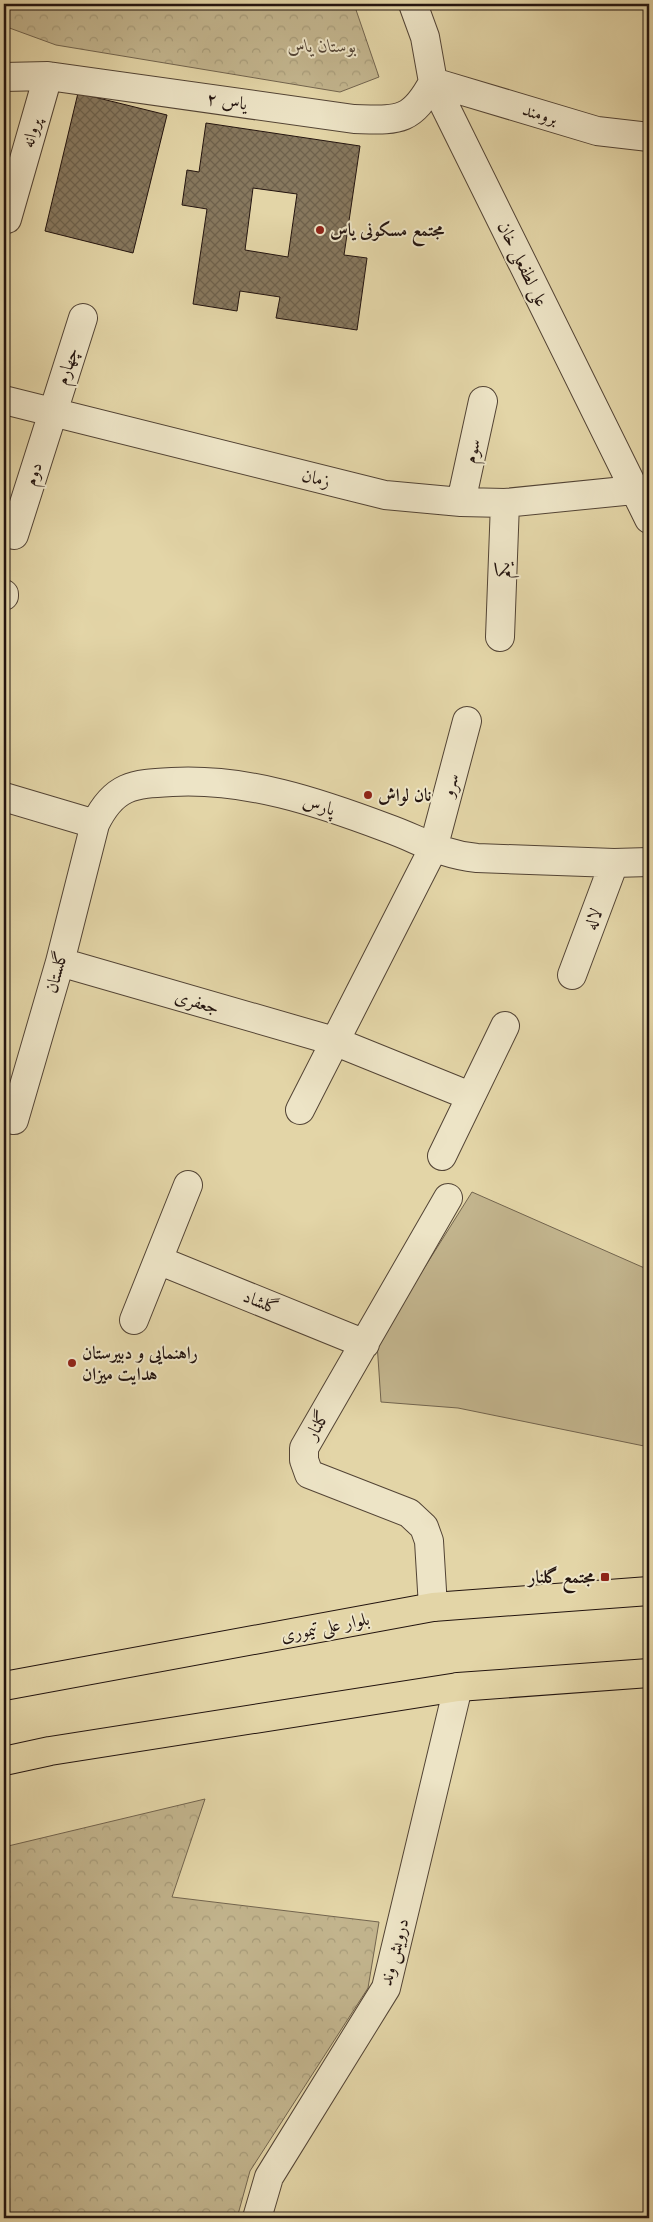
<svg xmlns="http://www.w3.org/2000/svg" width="653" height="2222" font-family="'Libre Caslon Text',Amiri,serif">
  <defs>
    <pattern id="forest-crowns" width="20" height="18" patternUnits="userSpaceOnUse" patternTransform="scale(1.25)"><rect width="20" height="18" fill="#c2b48d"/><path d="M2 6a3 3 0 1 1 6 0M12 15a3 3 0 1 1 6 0" fill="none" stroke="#a69a78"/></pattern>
    <pattern id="building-cross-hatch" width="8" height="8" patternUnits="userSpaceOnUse" patternTransform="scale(1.25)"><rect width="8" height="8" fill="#87785e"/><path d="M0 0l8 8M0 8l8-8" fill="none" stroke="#6e614c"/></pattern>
  </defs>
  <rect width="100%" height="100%" fill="#e3d5a7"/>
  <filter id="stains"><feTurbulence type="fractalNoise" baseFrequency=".004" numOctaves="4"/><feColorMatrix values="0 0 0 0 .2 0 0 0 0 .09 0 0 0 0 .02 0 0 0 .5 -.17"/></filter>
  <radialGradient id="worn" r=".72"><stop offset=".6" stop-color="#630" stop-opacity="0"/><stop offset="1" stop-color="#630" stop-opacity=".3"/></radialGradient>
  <path fill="url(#forest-crowns)" stroke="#72644e" d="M4,4h350l25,73 -39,15 -284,-47 -52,-19z
    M205,1799l-33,98 207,25 -11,66 -118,183 -13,47h-233v-371z"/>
  <path fill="#c2b48d" stroke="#72644e" d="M472,1192l177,78v177l-191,-39 -77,-6 -4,-59z"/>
  <path fill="url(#building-cross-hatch)" stroke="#23140f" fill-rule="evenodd" d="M78,93l89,22 -34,138 -88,-22z
    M206,123l154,23 -16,109 23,3 -10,72 -81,-12 4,-21 -40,-6 -3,20 -44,-7 14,-95 -25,-4 5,-35 12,2zM253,188l44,6 -9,63 -43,-7z"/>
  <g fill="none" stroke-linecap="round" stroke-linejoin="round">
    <defs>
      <path id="minor" d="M413,4l12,33 8,45 216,437
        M4,77l44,-1 306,43c44,1 57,4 79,-37
        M433,82l164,49 52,6
        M7,219l41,-143
        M4,400l381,95 76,7 44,1 129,-13
        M461,502l22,-101
        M14,535l69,-217
        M4,596v-2
        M500,637l5,-134
        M4,797l91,27
        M60,962l274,79 136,55
        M572,975l42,-112
        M300,1110l133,-261 34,-128
        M14,1120l46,-158 35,-138c19,-39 38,-40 77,-42 75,-4 146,20 215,46 34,12 52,26 90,30l137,5 35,-1
        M442,1156l63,-130
        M158,1260l207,84
        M134,1320l54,-135
        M433,1607l-4,-66 -5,-14 -15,-14 -100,-39 -5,-14v-12l144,-250
        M257,2218l12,-41 117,-189 72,-301"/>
      <path id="major" d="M4,1686l429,-79 216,-16
        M4,1761l46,-10 408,-64 191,-14"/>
    </defs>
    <use href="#minor" stroke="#534435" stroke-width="30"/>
    <use href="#major" stroke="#23140f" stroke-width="30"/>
    <use href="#minor" stroke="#ede4c6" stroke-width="28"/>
    <use href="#major" stroke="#e3d5a7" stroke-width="28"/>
  </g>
  <g fill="#8f2418" stroke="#ede4c6" stroke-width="2">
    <circle cx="320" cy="230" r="5"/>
    <circle cx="368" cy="795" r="5"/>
    <circle cx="72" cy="1363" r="5"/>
    <rect x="600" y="1572" width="10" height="10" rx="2.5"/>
  </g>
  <g text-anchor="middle" stroke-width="4" stroke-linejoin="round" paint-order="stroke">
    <g font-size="18" font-style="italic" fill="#534435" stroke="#ede4c6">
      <text x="322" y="52">بوستان یاس</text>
    </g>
    <g font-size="18" fill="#23140f" stroke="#ede4c6">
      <text transform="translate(227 101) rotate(8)" y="6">یاس ۲</text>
      <text transform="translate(540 114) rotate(17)" y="6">برومند</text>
      <text transform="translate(31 133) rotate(-74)" y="6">پروانه</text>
      <text transform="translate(523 264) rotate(64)" y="6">علی لطفعلی خان</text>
      <text transform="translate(67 366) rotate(-72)" y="6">چهارم</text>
      <text transform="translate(472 451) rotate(-77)" y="6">سوم</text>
      <text transform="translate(33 474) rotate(-73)" y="6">دوم</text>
      <text transform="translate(316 478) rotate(14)" y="6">زمان</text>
      <text transform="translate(503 570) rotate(-88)" y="6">یکم</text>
      <text transform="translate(450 785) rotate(-75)" y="6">سرو</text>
      <text transform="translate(319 805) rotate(17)" y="6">پارس</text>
      <text transform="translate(593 919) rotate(-69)" y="6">لاله</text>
      <text transform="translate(56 972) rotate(-75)" y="6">گلستان</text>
      <text transform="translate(197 1002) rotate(16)" y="6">جعفری</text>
      <text transform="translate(261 1302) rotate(22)" y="6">گلشاد</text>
      <text transform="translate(317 1425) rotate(-60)" y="6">گلنار</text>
      <text transform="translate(325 1627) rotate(-11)" y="6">بلوار علی تیموری</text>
      <text transform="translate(394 1952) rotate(-75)" y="6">درویش‌ وند</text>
    </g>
    <g font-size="18" font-weight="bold" fill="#23140f" stroke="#ede4c6" text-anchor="start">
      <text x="330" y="236">مجتمع مسکونی یاس</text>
      <text x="378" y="801">نان لواش</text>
      <text x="82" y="1359">راهنمایی و دبیرستان<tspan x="82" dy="21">هدایت میزان</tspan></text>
      <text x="595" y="1583" text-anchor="end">مجتمع گلنار</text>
    </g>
  </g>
  <rect width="653" height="2222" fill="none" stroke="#e3d5a7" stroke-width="20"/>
  <rect x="5" y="5" width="643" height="2212" fill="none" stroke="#23140f" stroke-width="2.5"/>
  <rect x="10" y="10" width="633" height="2202" fill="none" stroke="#23140f"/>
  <rect width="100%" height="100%" filter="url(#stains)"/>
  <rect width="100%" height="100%" fill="url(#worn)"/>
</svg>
